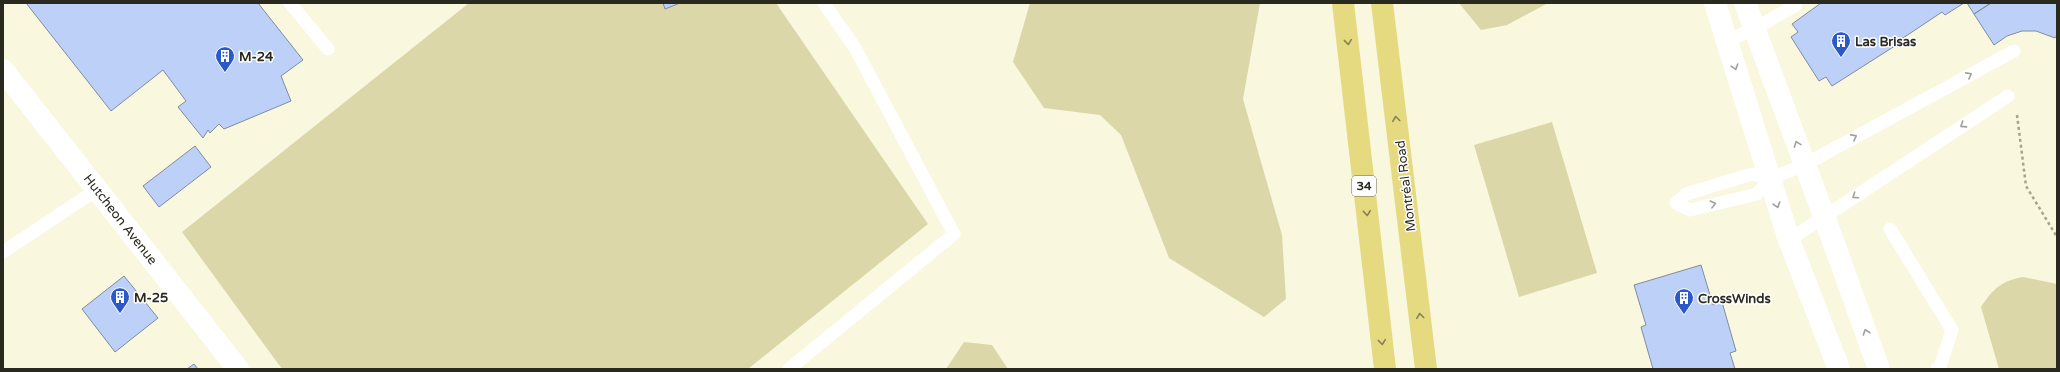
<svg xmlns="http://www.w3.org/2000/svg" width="2060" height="372" font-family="'Varela Round',sans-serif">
  <rect width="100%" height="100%" fill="#f9f7de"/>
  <path fill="#dcd7a9" d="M469,3h307l152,221 -180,145h-466l-100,-137z
    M1030,3h230l-17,96 39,136 4,64 -22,18 -95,-59 -48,-123 -21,-20 -56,-7 -31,-46z
    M1459,3h89l-41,22 -26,5z
    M1552,122l45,151 -78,24 -45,-152z
    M2023,277l34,7v85h-58l-18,-62c12,-18 20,-26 42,-30z
    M964,342l28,3 16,24h-62z"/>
  <path fill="#bdd1f8" stroke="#818ba0" d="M26,3h232l45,57 -22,16 10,25 -67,28 -5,-5 -9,9 -2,-3 -5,8 -25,-31 8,-6 -23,-31 -52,41z
    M663,3h17l-15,6z
    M1821,3h143l-19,12 -3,-3 -45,30 1,2 -66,42 -6,-9 -7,4 -28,-44 7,-5 -6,-8z
    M1967,3h24l-17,11z
    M1991,3h66v32l-2,3 -19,-7h-14l-15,5 -13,9 -20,-31z
    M195,146l16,21 -52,40 -16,-21z
    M1701,265l12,40 9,-3 14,49 -6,2 5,16h-82l-12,-42 5,-2 -12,-40z
    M124,276l34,42 -43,34 -33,-43z
    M194,364l4,5h-11z"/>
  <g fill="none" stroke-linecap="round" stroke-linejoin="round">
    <path stroke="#a6a491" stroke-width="2.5" stroke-dasharray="3 3" stroke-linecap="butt" d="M2017,115l9,71 31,51"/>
    <path stroke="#fff" stroke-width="13" d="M290,3l38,46
      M1727,41l29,-13 40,-23
      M1769,179l-17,-5 -66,20 -10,9 14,7 67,-16 12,-15 35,-14 210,-114
      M1890,229l62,101 -12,37 -3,2
      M1789,240l219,-144
      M3,252l95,-63
      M789,369l165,-135 -99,-186 -31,-45"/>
    <path stroke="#fff" stroke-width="22" d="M1715,3l74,237 50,129
      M1745,3l79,213 55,153
      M3,70l235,299"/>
    <path stroke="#e5da80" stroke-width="22" d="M1343,3l42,366
      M1382,3l44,366"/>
  </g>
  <defs><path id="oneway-chevron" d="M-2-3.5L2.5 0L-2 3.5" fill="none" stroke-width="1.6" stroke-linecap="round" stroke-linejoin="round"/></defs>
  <g stroke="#888250">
    <use href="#oneway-chevron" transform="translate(1348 42) rotate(84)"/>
    <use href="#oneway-chevron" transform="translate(1396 119) rotate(-97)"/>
    <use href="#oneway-chevron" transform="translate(1367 213) rotate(84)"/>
    <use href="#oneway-chevron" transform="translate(1420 316) rotate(-97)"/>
    <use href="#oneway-chevron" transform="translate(1382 342) rotate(84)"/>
  </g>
  <g stroke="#9f9f9b">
    <use href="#oneway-chevron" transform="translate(1735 67) rotate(73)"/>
    <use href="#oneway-chevron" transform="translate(1969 75) rotate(-28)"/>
    <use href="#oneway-chevron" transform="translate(1963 125) rotate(147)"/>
    <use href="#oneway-chevron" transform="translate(1854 137) rotate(-28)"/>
    <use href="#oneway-chevron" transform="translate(1797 144) rotate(-110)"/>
    <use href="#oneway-chevron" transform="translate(1855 196) rotate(146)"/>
    <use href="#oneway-chevron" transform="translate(1713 204) rotate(-14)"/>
    <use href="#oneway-chevron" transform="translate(1777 205) rotate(72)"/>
    <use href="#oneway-chevron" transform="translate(1866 332) rotate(-109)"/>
  </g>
  <defs>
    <symbol id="building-pin" viewBox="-11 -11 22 30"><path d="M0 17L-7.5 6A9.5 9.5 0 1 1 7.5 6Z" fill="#2b59c8" stroke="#fff"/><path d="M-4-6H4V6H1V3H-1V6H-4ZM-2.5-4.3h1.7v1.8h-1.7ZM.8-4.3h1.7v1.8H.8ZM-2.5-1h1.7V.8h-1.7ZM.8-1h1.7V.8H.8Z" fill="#fff"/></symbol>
  </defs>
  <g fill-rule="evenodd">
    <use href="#building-pin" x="1830" y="30" width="22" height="30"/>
    <use href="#building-pin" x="214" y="45" width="22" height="30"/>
    <use href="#building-pin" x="109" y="286" width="22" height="30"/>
    <use href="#building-pin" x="1673" y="287" width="22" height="30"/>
  </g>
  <g text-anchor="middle" stroke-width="3" stroke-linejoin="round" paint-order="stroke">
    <rect fill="#fff" stroke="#6a6963" stroke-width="1" x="1352" y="176" width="24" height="20" rx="3"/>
    <g font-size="12" font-weight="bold" fill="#2a2920">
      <text x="1364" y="190">34</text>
    </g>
    <g font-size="13" font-weight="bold" fill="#2a2920" stroke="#fff" text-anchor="start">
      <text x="1855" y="46">Las Brisas</text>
      <text x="239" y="61">M-24</text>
      <text x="134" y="302">M-25</text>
      <text x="1698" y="303">CrossWinds</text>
    </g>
    <g font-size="13" fill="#2a2920" stroke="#fff">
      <text transform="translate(1405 186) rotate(-97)" y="5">Montréal Road</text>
      <text transform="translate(121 219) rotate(52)" y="5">Hutcheon Avenue</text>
    </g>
  </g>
  <rect width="2060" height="372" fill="none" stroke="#2a2920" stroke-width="8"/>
</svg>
